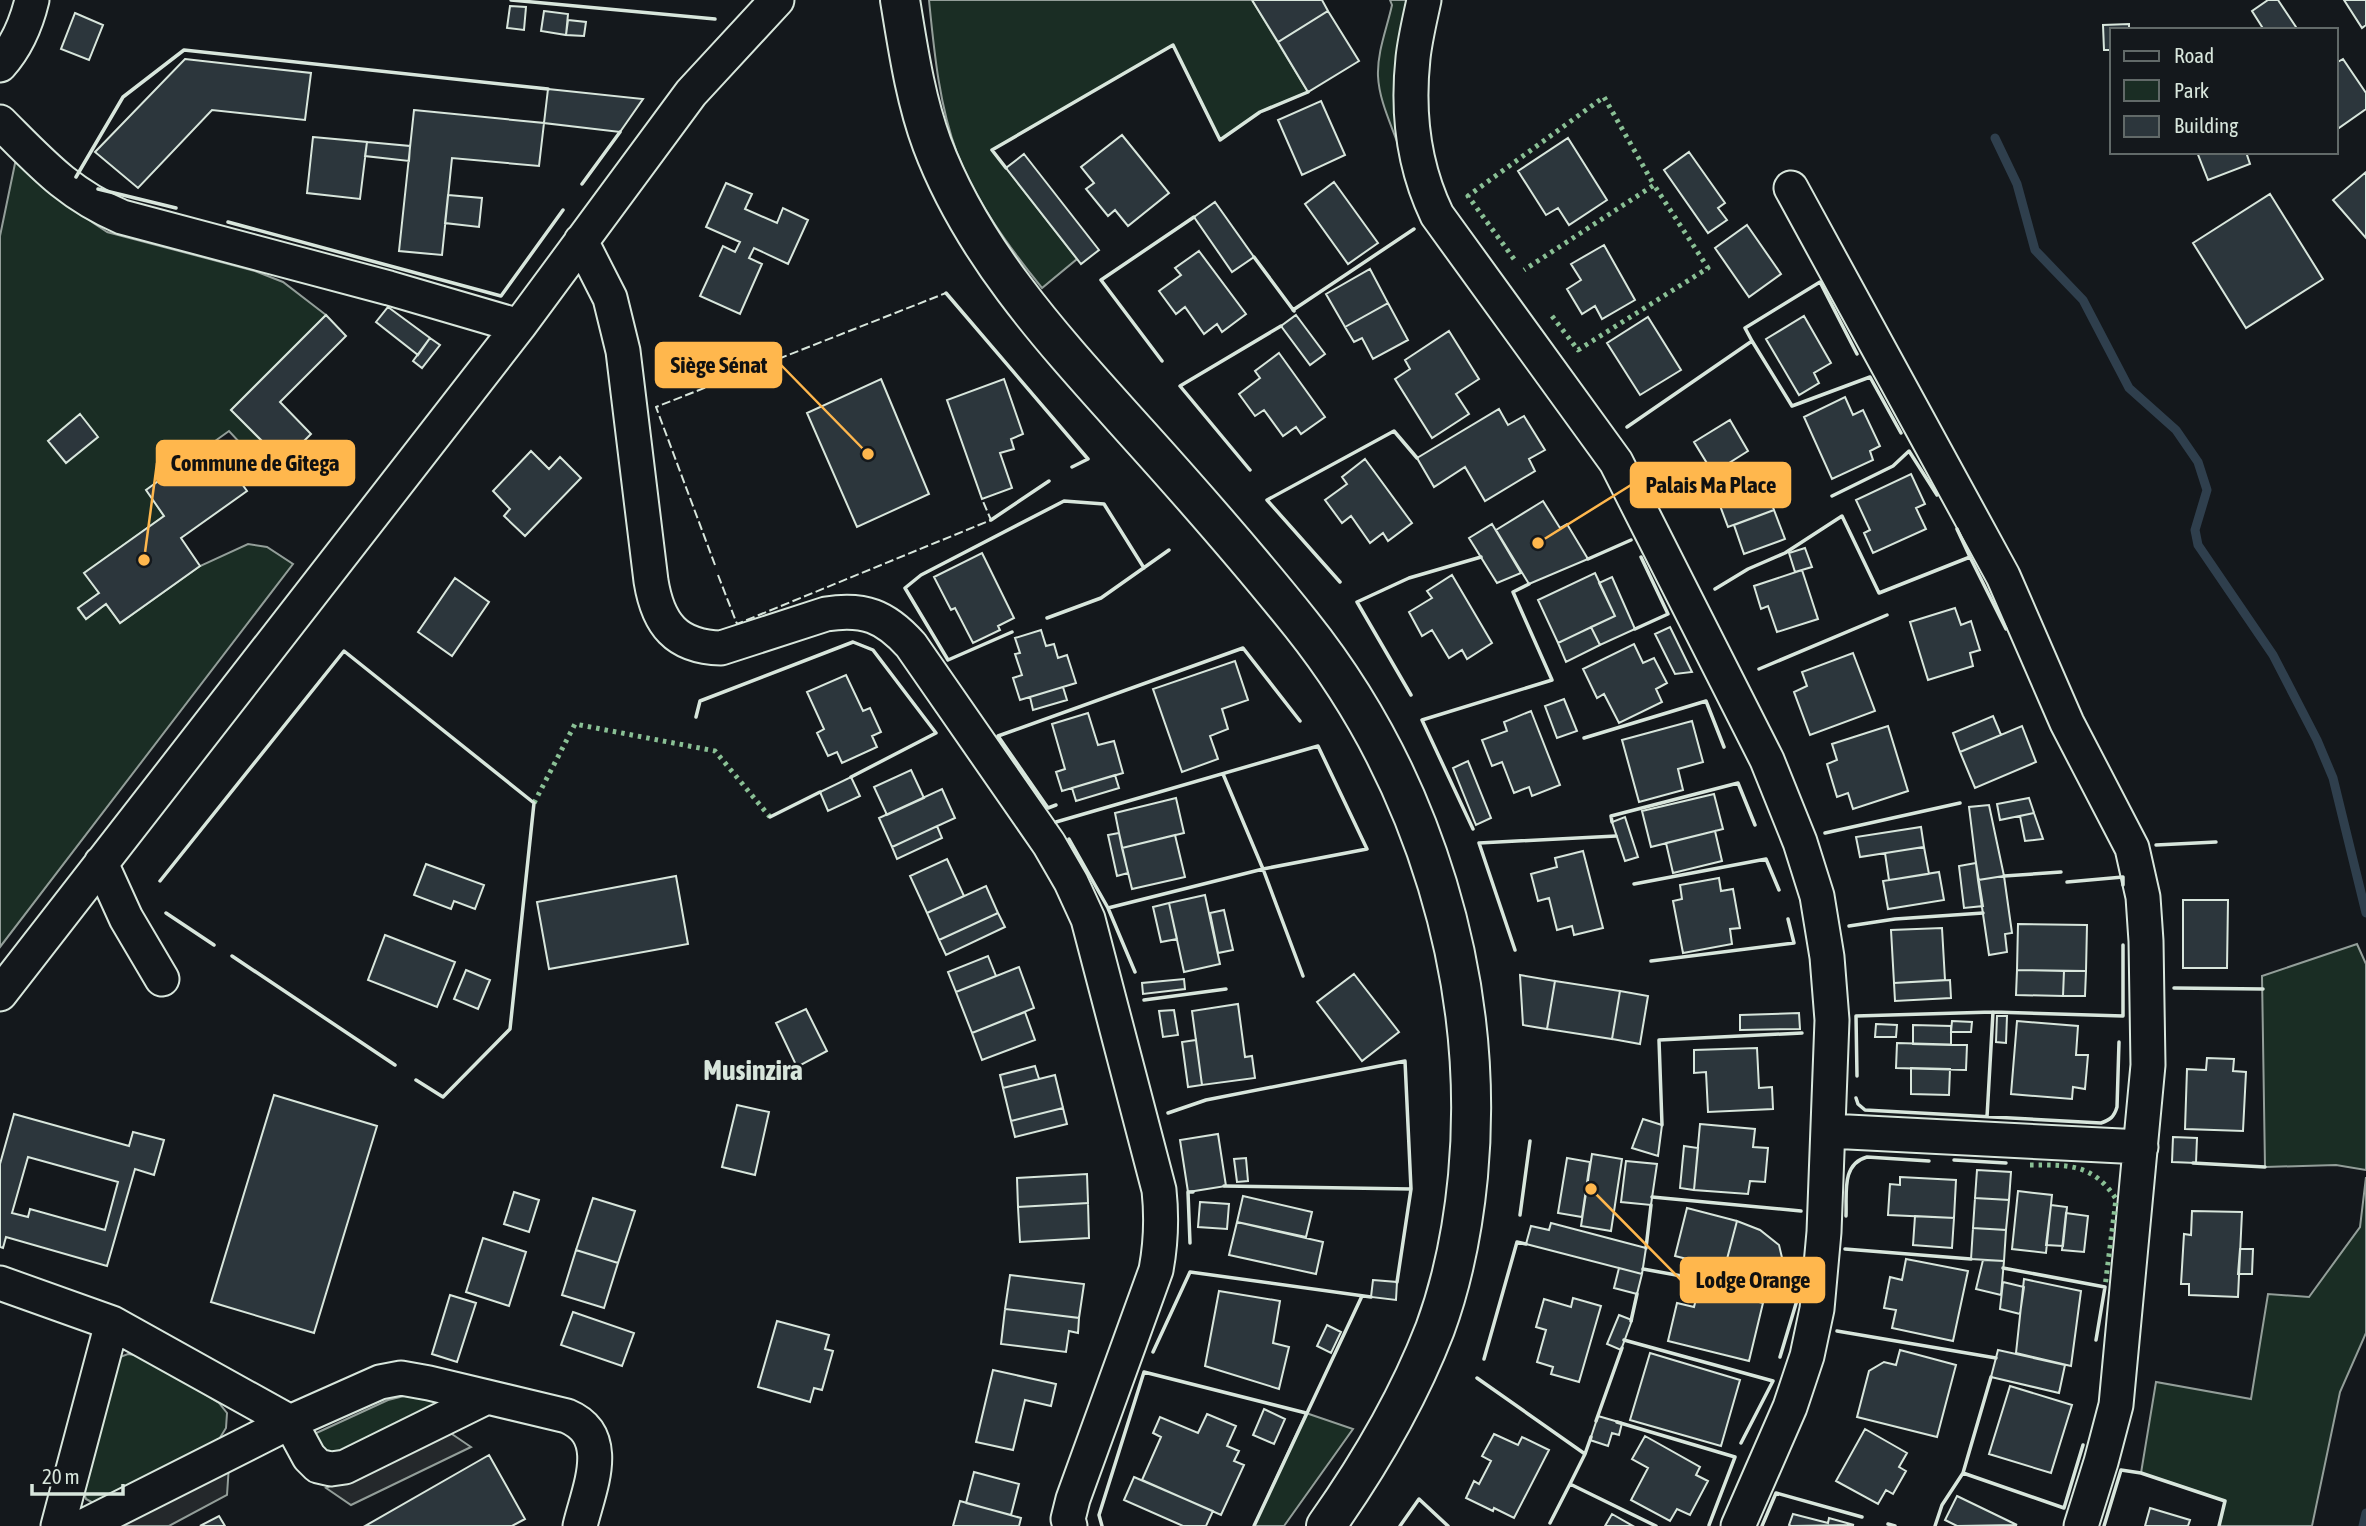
<svg xmlns="http://www.w3.org/2000/svg" width="2366" height="1526" font-family="'Asap Condensed',sans-serif">
  <rect width="100%" height="100%" fill="#14181c"/>
  <path fill="#1a2d24" stroke="#939e99" stroke-width="2" d="M929,0h323l56,92 -48,20 -40,28 -47,-95 -181,105 85,109 -35,29c-34,-42 -65,-85 -85,-135 -18,-48 -23,-103 -28,-153z
    M1390,0h19l-10,147c-8,-23 -20,-47 -21,-71 -1,-24 9,-48 14,-71z
    M18,149c28,34 51,59 89,83l148,39 28,11 43,33 -95,95 52,52 -13,13 -41,-44 -82,59 17,26 -79,57 14,20 -21,16 8,10 20,-15 14,19 80,-57 48,-22 19,3 26,17 -293,383v-711z
    M2357,944l9,20v206l-30,-5 -71,2 -3,-191z
    M2366,1177v156l-26,59 -28,134h-93l6,-25 -84,-28 15,-91 95,17 17,-105 41,3 51,-70z
    M128,1354l14,2 77,47 8,10 -1,15 -8,13 -121,64 -11,-6 -5,-17 39,-125z
    M412,1394l34,7 -106,53h-15l-13,-19 76,-35z
    M1306,1413l47,16 -69,97h-30z"/>
  <path fill="#24282b" stroke="#939e99" stroke-width="2" d="M446,1430l25,17 -120,58 -25,-17z
    M229,1465l-2,30 -58,31h-56z"/>
  <g fill="none" stroke-linecap="round" stroke-linejoin="round">
    <path stroke="#2f3f4d" stroke-width="9" d="M1995,138l22,46 18,66 48,50 46,88 47,42 22,32 9,28 -12,40 3,15 75,110 44,85 16,38 33,135
      M2363,1526l3,-13"/>
  </g>
  <path fill="#2c363c" stroke="#d8e6dc" stroke-width="2" fill-rule="evenodd" d="M1252,0h70l6,11 -50,31z
    M2268,0h10l20,30h-34l-12,-19z
    M2344,0h22v25l-4,3z
    M510,6l16,1 -2,23 -17,-2z
    M544,11l24,3 -2,21 -25,-4z
    M1328,11l31,50 -51,31 -30,-50z
    M75,13l28,12 -14,35 -28,-11z
    M568,20l18,2 -2,14 -18,-1z
    M2129,24v6h-17v20h-8l-1,-25z
    M185,59l126,14 -6,47 -93,-10 -74,78 -43,-36z
    M2343,59l23,34v16l-30,21v-67z
    M548,89l95,10 -23,33 -76,-9z
    M1321,101l24,54 -43,20 -24,-55z
    M414,110l130,13 -5,43 -87,-8 -10,97 -43,-4z
    M1122,135l47,58 -41,33 -13,-16 -7,6 -22,-27 8,-6 -13,-16z
    M313,137l54,5 -7,57 -53,-6z
    M1568,138l39,62 -38,25 -11,-17 -12,7 -28,-44z
    M367,142l43,4 -1,15 -44,-5z
    M1689,152l36,51 -7,5 9,12 -19,13 -44,-63z
    M2197,152h49l4,12 -42,16z
    M1024,154l75,96 -18,14 -75,-96z
    M2366,172v66l-33,-38z
    M1334,182l44,61 -30,21 -43,-60z
    M726,183l26,11 -7,15 32,14 6,-15 25,12 -20,44 -34,-16 -5,10 13,6 -22,50 -40,-18 23,-50 12,6 5,-10 -34,-15z
    M2270,194l53,85 -77,49 -53,-85z
    M448,195l34,3 -3,29 -34,-4z
    M1215,202l39,55 -22,15 -38,-55z
    M1747,225l34,49 -32,23 -34,-49z
    M1604,245l31,55 -33,19 -7,-13 -13,8 -15,-25 14,-9 -10,-16z
    M1199,251l47,63 -24,18 -5,-8 -13,10 -19,-27 -9,7 -17,-23 22,-16 -6,-7z
    M1370,269l18,34 -43,24 -19,-33z
    M1388,303l20,37 -35,19 -11,-21 -8,4 -9,-15z
    M388,307l42,31 -12,17 -42,-33z
    M326,315l20,21 -66,66 31,32 -28,28 -52,-52z
    M1296,315l29,39 -15,11 -29,-39z
    M1804,316l27,47 -17,10 5,10 -20,12 -33,-56z
    M1648,317l33,53 -41,25 -33,-52z
    M1449,331l30,48 -23,15 13,20 -37,24 -37,-59 15,-10 -5,-9z
    M430,338l10,7 -18,23 -9,-7z
    M1279,353l46,64 -24,17 -5,-7 -13,9 -19,-26 -9,6 -16,-22 21,-16 -5,-7z
    M881,379l48,115 -72,33 -50,-114z
    M1004,379l19,55 -12,5 3,10 -14,4 12,35 -30,11 -35,-99z
    M1845,397l8,18 10,-5 17,36 -10,5 3,9 -41,19 -28,-62z
    M1499,409l9,16 16,-9 21,34 -16,9 6,12 -50,30 -20,-34 -31,20 -17,-29z
    M80,414l18,23 -32,26 -18,-22z
    M1730,420l18,31 -35,22 -19,-31z
    M212,442l35,49 -66,47 19,28 -80,57 -14,-19 -20,15 -8,-11 21,-15 -15,-20 80,-57 -18,-26z
    M531,451l18,18 11,-12 21,21 -56,58 -21,-20 6,-7 -17,-18z
    M1365,459l47,64 -24,18 -5,-8 -13,10 -19,-27 -9,7 -17,-23 22,-16 -5,-7z
    M1911,474l14,30 -9,4 10,21 -53,24 -9,-20 6,-3 -14,-30z
    M1761,475l13,35 -46,17 -9,-24 16,-6 -4,-11z
    M1543,501l17,27 7,-4 21,35 -59,25 -33,-54z
    M1774,510l11,29 -41,15 -10,-29z
    M1492,524l29,49 -24,10 -28,-45z
    M1805,548l7,19 -17,5 -6,-19z
    M982,553l32,65 -16,8 2,4 -27,13 -18,-35 -4,2 -17,-33z
    M1802,570l16,49 -41,13 -9,-26 -7,3 -7,-23z
    M1595,573l20,43 -57,27 -20,-43z
    M1452,575l40,68 -25,16 -5,-9 -13,8 -17,-28 -10,6 -13,-24 23,-14 -5,-7z
    M1612,577l23,52 -35,16 -9,-18 24,-11 -16,-33z
    M455,578l34,24 -37,54 -34,-24z
    M1955,608l6,17 10,-4 9,29 -10,3 3,13 -45,14 -18,-58z
    M1591,627l9,18 -34,17 -8,-19z
    M1670,627l22,45 -17,2 -20,-40z
    M1041,630l5,16 8,-2 4,14 9,-3 9,28 -56,17 -7,-22 9,-3 -7,-21 5,-1 -5,-15z
    M1634,644l9,19 11,-5 13,25 -11,6 6,13 -43,21 -15,-29 -7,4 -14,-29z
    M1853,653l22,58 -65,24 -16,-43 13,-6 -5,-14z
    M1235,661l13,39 -26,9 6,20 -18,7 8,23 -36,13 -29,-83z
    M846,675l17,36 7,-3 11,24 -9,4 5,11 -35,16 -5,-11 -9,4 -11,-23 7,-4 -17,-37z
    M1063,687l4,13 -34,10 -3,-13z
    M1564,699l13,32 -20,7 -12,-32z
    M1531,711l29,74 -28,11 -3,-9 -15,6 -12,-31 -10,4 -10,-26 25,-9 -3,-9z
    M1088,713l10,32 16,-4 9,32 -61,18 -6,-19 9,-3 -13,-45z
    M1993,716l8,19 -41,17 -7,-19z
    M1692,721l11,41 -25,7 5,21 -44,12 -17,-62z
    M1888,726l20,65 -55,18 -5,-16 -11,4 -10,-33 10,-4 -5,-16z
    M2022,726l14,36 -61,26 -15,-36z
    M1468,761l23,57 -15,7 -23,-57z
    M911,770l13,28 -37,17 -13,-28z
    M1115,775l4,13 -43,13 -4,-13z
    M851,777l9,19 -32,15 -8,-19z
    M942,789l13,29 -63,29 -13,-29z
    M1714,794l9,35 -72,18 -9,-36z
    M1176,798l8,35 -62,15 -7,-35z
    M2029,798l5,15 -34,7 -3,-16z
    M1989,805l15,71 -26,4 -9,-73z
    M2034,813l9,26 -18,2 -5,-25z
    M1625,817l13,40 -13,4 -13,-39z
    M937,826l5,12 -45,21 -5,-12z
    M1921,827l3,20 -64,10 -4,-20z
    M1715,831l7,30 -49,12 -7,-30z
    M1119,833l9,40 -11,3 -9,-41z
    M1175,835l10,42 -53,12 -10,-41z
    M1924,847l5,27 -40,6 -4,-27z
    M1583,851l20,77 -29,7 -2,-9 -15,4 -8,-32 -11,3 -7,-27 26,-7 -2,-9z
    M947,859l17,37 -37,17 -17,-37z
    M1976,863l7,43 -19,2 -5,-42z
    M426,864l58,21 -9,24 -21,-8 -3,8 -37,-14z
    M1939,872l5,28 -56,9 -5,-28z
    M676,876l12,68 -139,25 -12,-67z
    M2004,876l8,57 -7,1 2,18 -18,3 -11,-75z
    M1719,878l2,13 12,-2 7,39 -10,1 2,15 -49,9 -10,-52 9,-2 -2,-14z
    M986,886l12,27 -59,27 -12,-27z
    M1205,895l15,69 -36,8 -15,-69z
    M2183,900h45l-1,68h-44z
    M1169,903l8,36 -16,3 -8,-35z
    M1224,910l9,40 -15,3 -8,-40z
    M998,913l7,14 -59,28 -7,-15z
    M2018,924l69,1 -1,46 -69,-1z
    M1942,928l3,52 -51,3 -3,-53z
    M385,935l70,27 -18,45 -69,-27z
    M988,956l8,20 -40,16 -8,-20z
    M1019,967l15,41 -62,25 -16,-41z
    M466,970l24,10 -12,29 -24,-10z
    M2017,970l47,1 -1,25 -47,-1z
    M2064,971h22l-1,25h-22z
    M1354,974l45,58 -37,29 -45,-59z
    M1520,975l35,6 -8,48 -24,-4z
    M1184,979l1,10 -42,5 -1,-11z
    M1950,980l1,18 -56,3 -1,-18z
    M1555,981l65,10 -8,48 -65,-10z
    M1620,991l28,5 -8,48 -28,-5z
    M1238,1004l7,53 7,-1 3,22 -53,7 -10,-74z
    M806,1009l21,42 -30,16 -21,-44z
    M1174,1010l4,25 -15,2 -4,-26z
    M1025,1012l10,28 -53,20 -10,-27z
    M1799,1013l1,16 -60,1v-15z
    M1997,1016h10l-1,27 -10,-1z
    M1952,1021l20,1 -1,10h-20z
    M2017,1021l61,5 -2,29h12l-3,34 -12,-2 -1,12 -61,-5z
    M1876,1024l21,1 -1,12h-21z
    M1913,1025l38,1v19l-38,-1z
    M1196,1040l6,45 -14,2 -6,-45z
    M1897,1043l70,2 -1,25 -70,-2z
    M1757,1048l2,40 13,-1 1,22 -65,3 -2,-40 -12,1v-23z
    M2207,1058l27,1 -1,12 13,1 -3,59 -58,-2 2,-60 19,1z
    M1035,1066l4,13 -36,9 -3,-13z
    M1911,1068l39,1 -1,26 -38,-1z
    M1055,1075l8,33 -52,13 -8,-33z
    M274,1095l103,31 -63,207 -103,-31z
    M737,1105l32,7 -14,63 -33,-8z
    M1063,1108l4,16 -52,13 -4,-16z
    M14,1114l115,32 4,-14 31,8 -10,35 -19,-6 -28,97 -101,-29 -3,11 -3,-1v-83zM28,1157l90,25 -13,48 -75,-21 -2,8 -16,-4z
    M1643,1119l19,6 -4,31 -26,-8z
    M1700,1124l55,5 -2,18 15,1 -3,34 -15,-1 -2,13 -54,-4z
    M1218,1134l8,52 -38,6 -8,-52z
    M2173,1137l24,1 -1,25 -24,-1z
    M1684,1146l14,2 -4,42 -14,-2z
    M1592,1154l30,5 -11,72 -30,-5z
    M1246,1158l2,23 -11,1 -3,-23z
    M1567,1158l23,4 -8,55 -24,-4z
    M1626,1161l31,3 -6,41 -30,-3z
    M1977,1170l34,2 -2,28 -34,-2z
    M1087,1174l1,29 -70,4 -1,-29z
    M1900,1177l56,3 -2,38 -66,-3 2,-31 10,1z
    M2018,1191l34,4 -6,58 -34,-4z
    M514,1192l25,8 -10,32 -25,-8z
    M1243,1196l69,16 -6,25 -69,-15z
    M593,1198l42,13 -17,52 -42,-13z
    M1975,1198l34,2 -3,30 -33,-2z
    M1200,1202l29,2 -2,25 -29,-2z
    M1088,1203l1,35 -69,4 -2,-35z
    M2051,1205l16,2 -4,39 -17,-1z
    M1687,1208l50,13 -15,57 -37,-10 2,-9 -12,-3z
    M2192,1211l50,1 -4,85 -49,-2v-11h-8l3,-50 7,1z
    M2066,1213l22,3 -4,36 -22,-2z
    M1915,1216l39,2 -2,30 -39,-3z
    M1737,1221l23,9 19,15 5,21 -5,21 -46,-8 3,-17 -9,-3z
    M1237,1222l86,20 -7,32 -87,-19z
    M1551,1223l95,25 -4,26 -116,-30 5,-18 18,4z
    M1973,1228l33,2 -2,31 -33,-2z
    M483,1238l43,14 -17,54 -43,-14z
    M2240,1249h13l-1,25h-14z
    M576,1250l42,13 -14,45 -42,-13z
    M1906,1259l62,12 -15,70 -61,-13 4,-18 -12,-2 6,-31 12,3z
    M1983,1260l21,1 -3,34 -25,-6z
    M1619,1268l23,6 -5,20 -23,-6z
    M1010,1275l74,9 -5,34 -74,-9z
    M2024,1279l57,12 -10,75 -55,-13z
    M1373,1280l24,2 -1,18 -25,-3z
    M2003,1282l21,5 -4,27 -20,-5z
    M1699,1287l64,16 -14,58 -81,-20 9,-38 17,4z
    M1219,1291l61,10 -7,42 16,4 -10,42 -74,-23z
    M450,1295l26,8 -19,59 -25,-8z
    M1573,1298l28,8 -22,76 -28,-8 2,-7 -16,-5 9,-32 -10,-3 8,-28 27,8z
    M1005,1309l74,9 -1,15 -9,-2 -3,21 -65,-8z
    M573,1312l61,21 -12,33 -61,-21z
    M1619,1315l13,5 -11,30 -14,-6z
    M777,1321l52,14 -4,14 8,2 -11,39 -8,-2 -4,14 -52,-15z
    M1327,1325l14,7 -10,21 -14,-7z
    M1900,1350l56,15 -19,72 -80,-20 12,-46 15,-9 12,3z
    M1998,1350l67,15 -6,28 -68,-16z
    M1650,1353l90,27 -19,66 -91,-26z
    M993,1370l63,14 -5,22 -26,-6 -12,50 -37,-8z
    M2010,1386l62,19 -21,68 -62,-19z
    M1264,1409l21,10 -11,25 -21,-9z
    M1207,1414l29,12 -9,20 12,5 -5,10 10,4 -23,50 -79,-35 19,-43 -8,-4 7,-16 38,16z
    M1598,1416l24,7 -3,12 -7,-2 -4,13 -18,-6z
    M1865,1429l42,24 -8,14 7,4 -13,23 -7,-4 -8,14 -42,-23z
    M1494,1434l24,11 4,-8 27,13 -35,68 -20,-10 -1,3 -27,-13 8,-17 5,3 12,-23 -9,-5z
    M1645,1436l55,31 -4,8 12,6 -18,34 -13,-6 -7,12 -39,-21 17,-32 -16,-9z
    M489,1455l36,64 -13,7h-147z
    M974,1472l45,12 -8,31 -45,-12z
    M1134,1477l79,34 -7,15h-23l-59,-26z
    M1957,1496l60,29 -60,1 -12,-6z
    M960,1501l61,17 -2,8h-66z
    M2150,1508l40,12 -2,6h-43z
    M1612,1514l21,12h-28z
    M1793,1514l35,9 1,-5 25,7 -63,1 -2,-1z
    M219,1516l6,10h-25z"/>
  <g fill="none" stroke-linecap="round" stroke-linejoin="round">
    <defs>
      <path id="minor" d="M1424,0c-4,19 -9,39 -11,58 -6,56 0,107 24,157l179,247 151,298 33,82 17,54 10,61 5,63 -8,212 -7,77 -10,47 -17,51 -52,119
        M0,65c17,-19 26,-40 32,-65
        M0,122c41,41 68,72 122,95l267,71 130,38
        M1791,188l212,388 64,147 65,125 11,49 3,44 2,124 -32,340 -15,57 -20,64
        M581,241l29,57 13,53 28,230c7,43 25,66 70,67l105,-34c38,-6 59,2 85,31l138,199 22,38 17,37 71,271c3,28 2,53 -3,80l-83,229 -5,20 2,7
        M101,863l25,55 36,61
        M0,994l519,-668 172,-233 86,-93
        M1829,1131l312,16
        M0,1283l112,40 178,99 19,35 9,9 13,3 14,-2 142,-70
        M58,1526l54,-203
        M84,1526l206,-104 90,-40 21,-4 28,5 138,33c47,20 22,72 13,110"/>
      <path id="major" d="M900,0c8,48 15,98 32,144 42,112 127,202 205,289 56,62 112,126 164,191 123,154 185,357 167,552 -5,52 -15,104 -33,153 -27,70 -66,136 -109,197"/>
    </defs>
    <use href="#minor" stroke="#d8e6dc" stroke-width="37"/>
    <use href="#major" stroke="#d8e6dc" stroke-width="42"/>
    <use href="#minor" stroke="#14181c" stroke-width="33"/>
    <use href="#major" stroke="#14181c" stroke-width="38"/>
    <path stroke="#8ac095" stroke-width="5" stroke-dasharray="3.5 5" stroke-linecap="butt" d="M1514,259l-46,-63 136,-99 50,88 -130,85
      M1552,316l26,34 130,-82 -54,-83
      M534,803l41,-79 140,27 55,66
      M2030,1165c37,0 63,-2 86,34l-11,88"/>
    <path stroke="#d8e6dc" stroke-width="2" stroke-dasharray="9 3.5" stroke-linecap="butt" d="M715,565l-59,-158 290,-114
      M718,575l19,49 254,-104 -9,-21"/>
    <path stroke="#d8e6dc" stroke-width="3.5" d="M511,0l204,19
      M1006,168l-14,-18 181,-105 47,95 40,-28 48,-20
      M76,177l47,-80 61,-47 364,39
      M582,184l38,-52
      M98,189l78,19
      M228,222l273,74 62,-86
      M1254,257l40,54
      M946,293l142,166 -16,8
      M1293,310l121,-81
      M1752,341l40,65 78,-29 31,56
      M1162,361l-61,-81 93,-63
      M1627,427l125,-86 -7,-13 75,-46 37,72
      M1250,470l-70,-84 101,-60
      M1832,496l61,-30 16,-15 28,44
      M991,520l58,-39
      M1970,557l36,72
      M1588,559l43,-19
      M1340,582l-73,-82 127,-69 23,27
      M1715,589l33,-20 37,-16 57,-37 37,77 91,-36 -13,-28
      M1047,618l54,-20 68,-48
      M1635,629l33,-15 -27,-57
      M1012,632l-64,28 -43,-72 16,-13 143,-74 40,3 40,64
      M1759,669l128,-54
      M1411,695l-54,-93 52,-24 72,-21
      M696,717l4,-16 153,-59 20,8 63,83 -85,44
      M1584,738l122,-37 18,46
      M1223,774l40,95 40,107
      M1056,805l-8,3 -50,-72 245,-88 57,73
      M770,817l50,-25
      M1056,822l262,-76 49,103 -104,20 -155,39 -39,-69
      M1612,822l-1,-6 127,-33 17,42
      M1473,829l-51,-109 130,-40 -39,-88 16,-8
      M1825,833l135,-30
      M2156,845l60,-3
      M2004,876l57,-4
      M160,881l184,-230 190,152 -24,226 -67,68 -27,-17
      M2067,882l56,-5v8
      M1634,884l132,-25 13,31
      M1108,908l27,64
      M166,913l48,32
      M1849,926l46,-7 88,-6
      M1515,950l-36,-107 137,-7
      M232,956l163,109
      M1651,961l143,-18 -6,-24
      M2174,988l89,1
      M1144,1000l82,-11
      M1857,1076l-1,-60 137,-4 130,4v-71
      M1856,1098l2,6 7,6 236,13c9,-3 13,-6 16,-16l2,-65
      M1168,1113l38,-13 199,-39 6,128 -187,-3
      M1987,1117l6,-105
      M1662,1125l-3,-85 143,-7
      M1954,1160l52,3
      M2193,1163l72,4
      M1652,1197l149,14
      M1520,1215l10,-74
      M1846,1216c1,-22 -5,-52 21,-59l62,4
      M1190,1243l-2,-51h5
      M1646,1248l5,-43
      M1845,1249l126,10
      M2003,1268l102,19 -9,53
      M1643,1269l155,28 -18,60
      M1397,1282l14,-93
      M1631,1321l6,-27
      M1837,1331l159,27
      M1624,1340l149,41 -32,62
      M1153,1352l37,-80 181,25
      M1484,1359l33,-117 9,2
      M1991,1377l-28,96 101,35 19,-63
      M1477,1378l108,76 -15,30
      M1596,1421l26,-73
      M1617,1422l118,35 -26,68
      M1585,1454l6,-17
      M1550,1523l20,-39 86,42
      M1888,1524l7,2
      M1102,1526l-3,-11 45,-143 162,41
      M1254,1526l108,-230
      M1400,1526l19,-27 29,27
      M1762,1526l14,-33 86,24
      M1935,1526l7,-21 21,-32
      M2104,1526l17,-56 20,3 84,28 -6,25"/>
  </g>
  <g text-anchor="middle" stroke-width="5" stroke-linejoin="round" paint-order="stroke">
    <g font-size="28" font-weight="bold" fill="#d8e6dc" stroke="#14181c">
      <text x="753" y="1080">Musinzira</text>
    </g>
  </g>
  <path fill="none" stroke="#ffb74d" stroke-width="2.5" d="M868 454L781 365M144 560L157 463M1538 543L1631 485M1591 1189L1681 1280"/>
  <g fill="#ffb74d" stroke="#14181c" stroke-width="2.5">
    <circle cx="868" cy="454" r="7"/>
    <circle cx="144" cy="560" r="7"/>
    <circle cx="1538" cy="543" r="7"/>
    <circle cx="1591" cy="1189" r="7"/>
  </g>
  <g fill="#ffb74d" stroke="#ffb74d" stroke-width="2.5">
    <rect x="656" y="343" width="125" height="44" rx="7"/>
    <rect x="157" y="441" width="197" height="44" rx="7"/>
    <rect x="1631" y="463" width="159" height="44" rx="7"/>
    <rect x="1681" y="1258" width="143" height="44" rx="7"/>
  </g>
  <g font-size="23" text-anchor="middle" font-weight="bold" fill="#111">
    <text x="719" y="373">Siège Sénat</text>
    <text x="255" y="471">Commune de Gitega</text>
    <text x="1711" y="493">Palais Ma Place</text>
    <text x="1753" y="1288">Lodge Orange</text>
  </g>
  <rect x="2110" y="28" width="228" height="126" fill="#14181c" stroke="#626a69" stroke-width="2"/>
  <rect x="2124" y="51" width="35" height="10" fill="#14181c" stroke="#626a69" stroke-width="2"/>
  <text x="2174" y="63" font-size="21" fill="#d8e6dc">Road</text>
  <rect x="2124" y="80" width="35" height="21" fill="#1a2d24" stroke="#626a69" stroke-width="2"/>
  <text x="2174" y="98" font-size="21" fill="#d8e6dc">Park</text>
  <rect x="2124" y="116" width="35" height="21" fill="#2c363c" stroke="#626a69" stroke-width="2"/>
  <text x="2174" y="133" font-size="21" fill="#d8e6dc">Building</text>
  <path d="M32 1484v10h91v-10" fill="none" stroke="#d8e6dc" stroke-width="3.5"/>
  <text x="42" y="1484" font-size="21" fill="#d8e6dc" stroke="#14181c" stroke-width="5" paint-order="stroke">20 m</text>
</svg>
